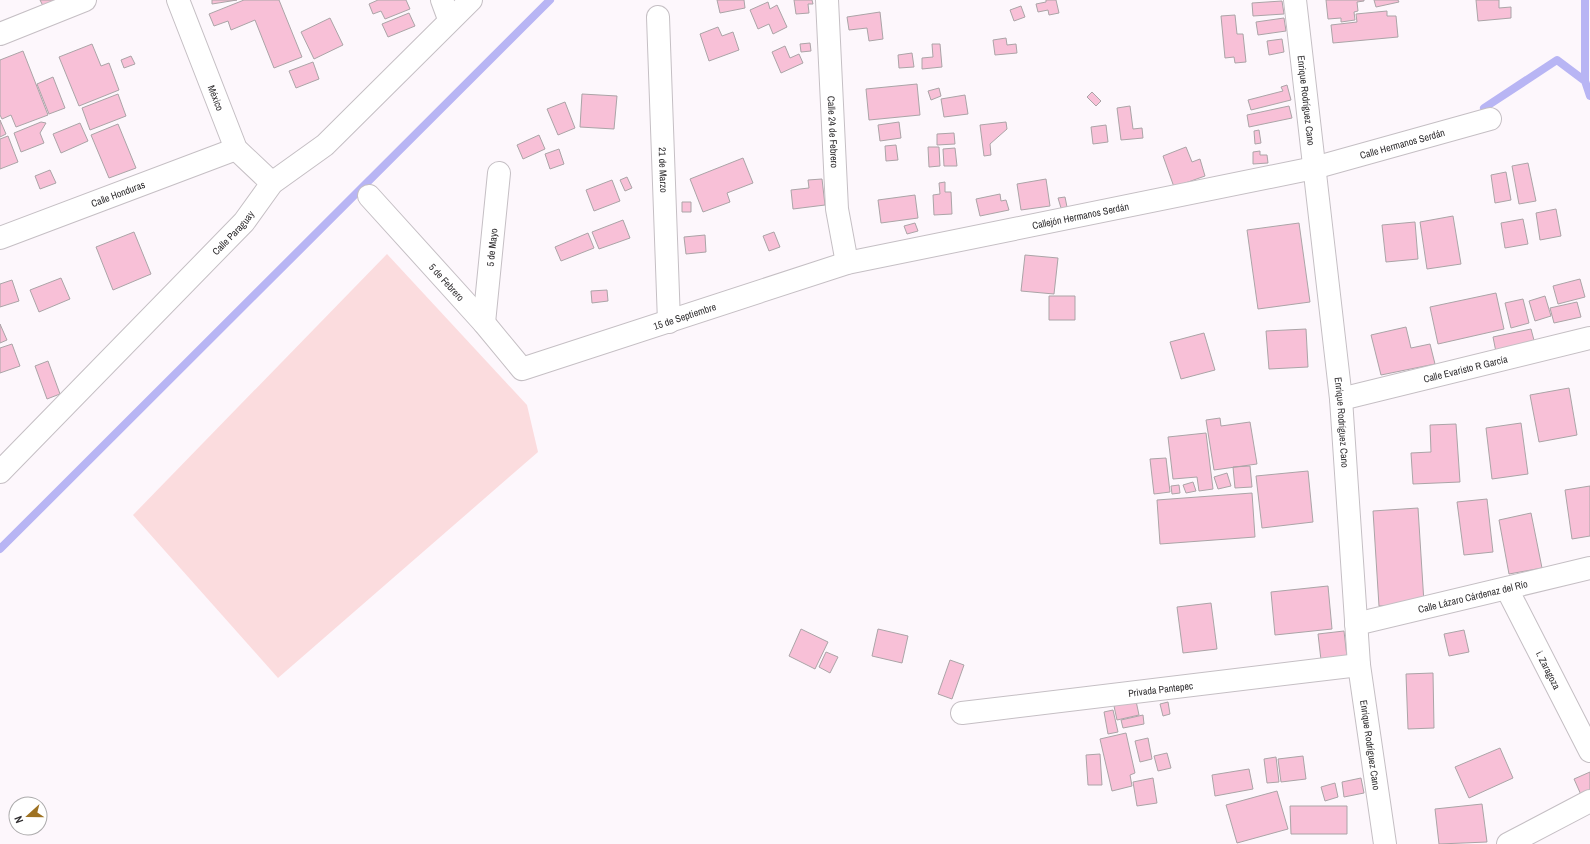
<svg xmlns="http://www.w3.org/2000/svg" width="1590" height="844" font-family="'Archivo Narrow',sans-serif">
  <rect width="100%" height="100%" fill="#fdf7fc"/>
  <path fill="#fbdcde" d="M387,254l140,151 11,47 -260,226 -145,-163z"/>
  <g fill="none" stroke-linecap="round" stroke-linejoin="round">
    <path stroke="#b8b5f4" stroke-width="8" d="M1585,0v81
      M1484,108l73,-48 28,21 5,15
      M0,549l550,-549"/>
  </g>
  <path fill="#f8c0d7" stroke="#aba4a7" d="M40,0h16l-13,6z
    M212,0h25l-25,4z
    M244,0h35l23,57 -28,11 -19,-48 -24,10 -3,-9 -14,5 -5,-12z
    M378,0h28l4,9 -25,10 -4,-8 -8,3 -4,-10z
    M717,0h27l1,8 -25,5z
    M794,0h18l1,4h-5l1,9 -13,1z
    M1046,0h10l3,13 -10,2 -1,-5 -10,2 -2,-8 10,-2z
    M1326,0h38v1l-7,1 1,9 -4,1 1,8 -14,2v-4l-13,1z
    M1374,0h24l1,2 -23,5z
    M1476,0h23v8l12,-1v11l-33,3z
    M1282,1l2,13 -31,2 -1,-13z
    M768,2l2,7 7,-4 10,22 -14,7 -4,-10 -11,5 -8,-19z
    M1021,6l4,11 -11,4 -4,-11z
    M1387,11v5h9l2,21 -65,6 -2,-18 26,-3 -1,-8z
    M880,12l3,27 -14,2 -2,-13 -18,2 -2,-13z
    M409,13l6,13 -27,11 -6,-13z
    M1235,15l2,19h6l3,28 -11,1 -1,-6 -9,1 -4,-42z
    M330,18l13,27 -29,14 -13,-27z
    M1284,18l2,13 -28,4 -2,-13z
    M718,27l4,9 11,-4 6,18 -30,11 -9,-27z
    M1006,38l1,7 9,-1 1,9 -22,2 -2,-15z
    M1282,39l2,13 -15,3 -2,-14z
    M810,43l1,8 -10,1 -1,-8z
    M92,44l9,22 8,-3 10,27 -40,16 -20,-49z
    M932,44h8l2,23 -20,2v-11l11,-1z
    M785,46l5,12 9,-4 4,9 -22,10 -9,-21z
    M23,51l25,64 -32,12 -5,-12 -9,4 -2,-4v-55z
    M912,53l2,14 -15,1 -1,-13z
    M131,56l4,8 -11,4 -3,-8z
    M313,62l6,17 -23,9 -7,-17z
    M53,77l12,31 -16,6 -12,-30z
    M917,84l3,31 -51,5 -3,-31z
    M1287,85l4,15 -40,10 -3,-10 35,-9 -2,-4z
    M939,88l2,8 -10,4 -3,-9z
    M1092,92l9,9 -5,5 -9,-9z
    M118,94l8,22 -36,14 -8,-22z
    M582,94l35,2 -3,33 -34,-2z
    M965,95l3,19 -24,3 -3,-18z
    M565,102l10,26 -17,7 -11,-26z
    M1130,106l3,23 9,-1 1,10 -22,2 -4,-32z
    M1289,106l3,12 -43,9 -2,-12z
    M0,120l6,14 -6,3z
    M41,122l5,1 -6,10 4,10 -23,9 -7,-19z
    M899,122l2,16 -21,3 -2,-16z
    M1006,122l1,7 -17,15 1,11 -7,1 -4,-31z
    M80,123l8,18 -27,12 -8,-19z
    M118,124l18,44 -27,10 -18,-43z
    M1106,125l2,17 -15,2 -2,-17z
    M1259,130l2,13 -6,1 -1,-13z
    M954,133l1,11 -18,1v-11z
    M539,135l6,14 -22,10 -6,-14z
    M8,136l10,26 -18,7v-30z
    M896,145l2,15 -12,1 -1,-15z
    M928,147h11l1,19 -11,1z
    M1186,147l6,15 8,-3 5,17 -31,11 -11,-31z
    M955,148l2,18h-13l-1,-17z
    M559,149l5,15 -14,5 -5,-15z
    M1260,151v4h7l1,8 -15,1v-12z
    M743,158l10,25 -26,10 3,9 -27,10 -13,-33z
    M1528,163l8,38 -17,3 -7,-38z
    M50,170l6,13 -16,6 -5,-13z
    M1506,172l5,28 -16,3 -4,-28z
    M627,177l5,11 -7,3 -5,-11z
    M822,179l3,26 -32,4 -2,-19 18,-2 -1,-8z
    M1046,179l4,27 -29,4 -4,-26z
    M612,180l8,21 -26,10 -8,-21z
    M945,182v10h6l1,22 -18,1 -1,-20 7,-1 -1,-11z
    M1000,194l1,7 5,-1 3,10 -29,6 -4,-17z
    M915,195l3,23 -37,5 -3,-23z
    M1065,197l2,10 -6,1 -3,-10z
    M682,202h9v10h-9z
    M1556,209l5,27 -21,4 -4,-27z
    M1453,216l8,48 -34,5 -7,-47z
    M1523,219l5,25 -23,4 -4,-25z
    M623,220l7,18 -31,11 -7,-17z
    M1415,222l3,37 -32,3 -4,-37z
    M915,223l3,8 -11,3 -3,-8z
    M1299,223l11,79 -52,7 -11,-79z
    M134,232l17,42 -38,16 -17,-43z
    M774,232l6,15 -11,4 -6,-15z
    M588,233l6,15 -33,13 -6,-14z
    M705,235l1,17 -20,2 -2,-17z
    M1025,255l33,3 -4,36 -33,-3z
    M61,278l9,21 -31,13 -9,-22z
    M1580,279l5,18 -27,7 -5,-18z
    M12,280l7,21 -19,6v-23z
    M607,290l1,11 -16,2 -1,-12z
    M1496,293l8,36 -66,15 -8,-37z
    M1049,296h26v24h-26z
    M1545,296l6,20 -16,5 -6,-20z
    M1523,299l6,24 -18,5 -6,-25z
    M1577,302l4,15 -27,6 -4,-15z
    M0,324l7,16 -7,3z
    M1406,327l5,21 19,-4 5,20 -54,11 -10,-40z
    M1306,329l2,38 -39,2 -3,-38z
    M1531,329l4,15 -39,8 -3,-15z
    M1204,333l11,37 -34,9 -11,-37z
    M12,344l8,22 -20,7v-25z
    M48,361l12,33 -13,5 -12,-33z
    M1569,388l8,47 -38,7 -9,-47z
    M1220,418l1,8 29,-4 7,42 -43,6 -8,-50z
    M1521,423l7,51 -36,5 -6,-51z
    M1456,424l4,58 -47,2 -2,-31 20,-1 -1,-27z
    M1206,433l7,56 -14,2 -2,-14 -24,2 -5,-42z
    M1166,458l4,34 -16,2 -4,-35z
    M1250,466l2,21 -17,1 -2,-21z
    M1308,471l5,51 -51,6 -6,-52z
    M1227,473l4,13 -13,3 -4,-12z
    M1193,482l3,9 -10,2 -3,-8z
    M1179,485l1,8 -8,1 -1,-8z
    M1590,486v50l-18,3 -7,-49z
    M1252,493l3,44 -95,7 -3,-44z
    M1487,499l6,53 -29,3 -7,-53z
    M1418,508l6,95 -45,3 -6,-95z
    M1531,513l11,55 -33,6 -10,-54z
    M1328,586l4,43 -57,6 -4,-43z
    M1211,603l6,46 -34,4 -6,-46z
    M801,629l27,13 -13,27 -26,-13z
    M878,629l30,7 -6,27 -30,-7z
    M1464,630l5,22 -20,4 -5,-22z
    M1344,631l3,26 -26,3 -3,-26z
    M826,652l12,5 -8,16 -11,-6z
    M950,660l14,5 -12,34 -14,-5z
    M1433,673l1,55 -26,1 -2,-55z
    M1136,701l3,14 -22,5 -3,-14z
    M1168,702l2,12 -7,2 -3,-12z
    M1113,710l5,22 -10,2 -4,-22z
    M1143,715l1,9 -21,4 -2,-8z
    M1126,733l9,40 -5,2 2,11 -20,5 -12,-52z
    M1148,738l4,21 -12,3 -5,-21z
    M1500,748l13,30 -44,20 -14,-31z
    M1167,753l4,15 -13,3 -4,-15z
    M1100,754l2,31h-14l-2,-30z
    M1303,756l3,23 -25,3 -3,-23z
    M1276,757l3,25 -12,1 -3,-24z
    M1249,769l4,20 -38,7 -3,-21z
    M1590,772v21l-8,4 -8,-18z
    M1153,778l4,25 -20,3 -4,-24z
    M1361,778l3,15 -20,4 -2,-15z
    M1335,783l3,14 -13,4 -4,-14z
    M1277,791l11,38 -51,14 -11,-38z
    M1482,804l5,38 -48,2 -4,-35z
    M1290,806h57v28h-56z"/>
  <g fill="none" stroke-linecap="round" stroke-linejoin="round">
    <defs>
      <g id="minor">
        <path id="s1" d="M178,0l58,149 36,34"/>
        <path d="M442,0l7,19"/>
        <path id="s2" d="M827,0l10,209 10,54"/>
        <path id="s3" d="M1295,0l46,399 18,266 26,179"/>
        <path id="s4" d="M658,17l11,305"/>
        <path d="M0,34l85,-34"/>
        <path id="s5" d="M369,196l115,127 38,46 325,-106 467,-95 176,-49"/>
        <path id="s6" d="M0,238l236,-89"/>
        <path id="s7" d="M484,323l15,-150"/>
        <path id="s8" d="M1341,399l249,-61"/>
        <path id="s9" d="M0,472l244,-250 28,-39 53,-38 146,-145"/>
        <path id="s10" d="M1507,589l83,162"/>
        <path id="s11" d="M1356,624l234,-56"/>
        <path id="s12" d="M962,713l397,-48"/>
        <path d="M1508,844l82,-43"/>
      </g>
    </defs>
    <use href="#minor" stroke="#c5bfc4" stroke-width="24"/>
    <use href="#minor" stroke="#fff" stroke-width="22"/>
  </g>
  <g text-anchor="middle" stroke-width="3" stroke-linejoin="round" paint-order="stroke">
    <g font-size="10" fill="#302e30" stroke="#fff">
      <text dy="4" stroke="none"><textPath href="#s1" startOffset="105">México</textPath></text>
      <text dy="4" stroke="none"><textPath href="#s3" startOffset="101">Enrique Rodríguez Cano</textPath></text>
      <text dy="4" stroke="none"><textPath href="#s2" startOffset="132">Calle 24 de Febrero</textPath></text>
      <text dy="4" stroke="none"><textPath href="#s5" startOffset="1141">Calle Hermanos Serdán</textPath></text>
      <text dy="4" stroke="none"><textPath href="#s4" startOffset="153">21 de Marzo</textPath></text>
      <text dy="4" stroke="none"><textPath href="#s6" startOffset="126">Calle Honduras</textPath></text>
      <text dy="4" stroke="none"><textPath href="#s5" startOffset="811">Callejón Hermanos Serdán</textPath></text>
      <text dy="4" stroke="none"><textPath href="#s9" startOffset="334">Calle Paraguay</textPath></text>
      <text dy="4" stroke="none"><textPath href="#s7" startOffset="76">5 de Mayo</textPath></text>
      <text dy="4" stroke="none"><textPath href="#s5" startOffset="116">5 de Febrero</textPath></text>
      <text dy="4" stroke="none"><textPath href="#s5" startOffset="402">15 de Septiembre</textPath></text>
      <text dy="4" stroke="none"><textPath href="#s8" startOffset="128">Calle Evaristo R García</textPath></text>
      <text dy="4" stroke="none"><textPath href="#s3" startOffset="425">Enrique Rodríguez Cano</textPath></text>
      <text dy="4" stroke="none"><textPath href="#s11" startOffset="120">Calle Lázaro Cárdenaz del Río</textPath></text>
      <text dy="4" stroke="none"><textPath href="#s10" startOffset="91">i. Zaragoza</textPath></text>
      <text dy="4" stroke="none"><textPath href="#s12" startOffset="200">Privada Pantepec</textPath></text>
      <text dy="4" stroke="none"><textPath href="#s3" startOffset="749">Enrique Rodríguez Cano</textPath></text>
    </g>
  </g>
  <g transform="translate(28 816) rotate(249)"><circle r="19" fill="#ffffff" stroke="#acabac"/>
  <path d="M0-3L7 15L0 10L-7 15Z" fill="#9e7222"/>
  <text y="-6" font-size="11" font-weight="bold" text-anchor="middle" fill="#302e30">N</text>
  </g>
</svg>
